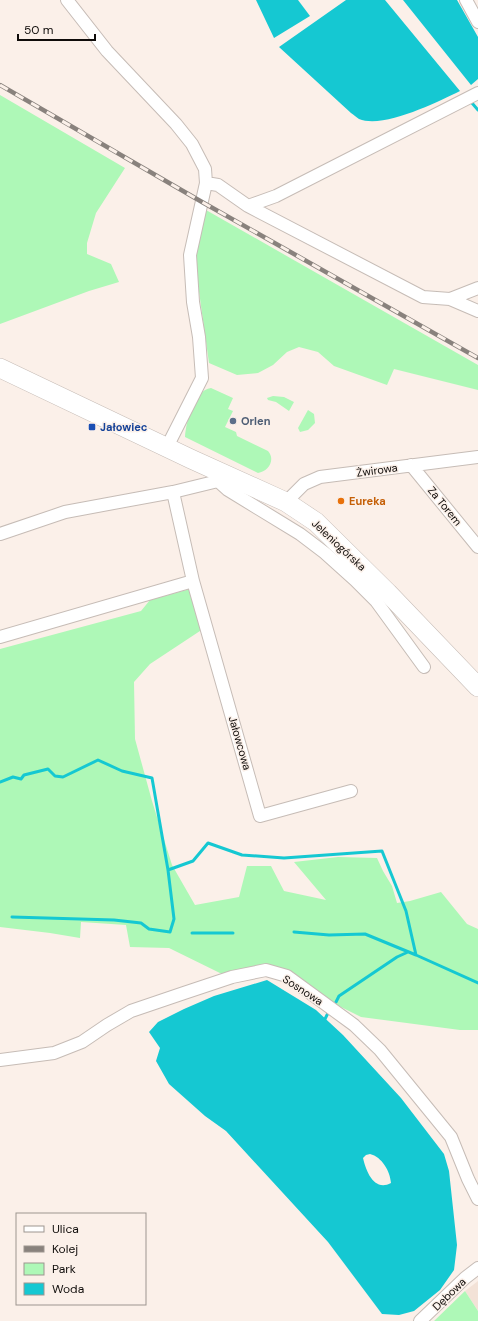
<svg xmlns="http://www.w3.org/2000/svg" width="478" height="1321" font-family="'DM Sans',sans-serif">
  <rect width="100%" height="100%" fill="#fbf0e9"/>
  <path fill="#f3e2d7" d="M478,1281v30l-13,-20z"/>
  <path fill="#aef8b7" d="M0,95l125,73 -29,45 -9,30v11l24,10 8,18 -30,9 -89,33z
    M206,210l272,155v25l-84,-21 -7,16 -53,-19 -16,-14 -19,-5 -12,5 -14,13 -15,8 -21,2 -28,-12 -15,-107z
    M211,388l22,10 -5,11 5,2 -8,16 11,5 1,4 31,15c8,9 0,21 -10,22l-73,-36c1,-15 9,-47 26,-49z
    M273,396l11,1 10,5 -5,9 -13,-9 -8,-2 -1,-2z
    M308,410l6,4 1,9 -7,7 -8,2 -2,-4z
    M190,589l13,40 -53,35 -16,18 1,57 17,62 20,64 23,40 44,-8 8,-31h24l13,25 42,9 -32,-38 44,-5 39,1 6,13 9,15 5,17 13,-2 31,-9 26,32 11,5v101h-18l-99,-13 -24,-12 -49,-32 -64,2 -55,-27 -39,-1 -4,-22 -45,-3 -1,16 -30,-5 -50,-6v-278l141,-38 9,-11z
    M465,1291l13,20v10h-44z"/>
  <path fill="#15c8d2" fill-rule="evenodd" d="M256,0h42l12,16 -36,22z
    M346,0h39l75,91c-23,11 -76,38 -101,28 -3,-2 -5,-4 -8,-6l-72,-66z
    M403,0h54l21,37v42l-7,6z
    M267,980l49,30 27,25 58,63 43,56 5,17 8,74 -3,25 -14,20 -26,21 -15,4 -17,-1 -54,-72 -102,-111 -21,-15 -36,-32 -13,-23 4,-13 -11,-16 9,-10 26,-13 30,-13zM370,1154c12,3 20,17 21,29 -17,9 -25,-12 -28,-25l3,-3z"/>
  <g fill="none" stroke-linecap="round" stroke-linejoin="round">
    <path stroke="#15c8d2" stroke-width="3" d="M472,103l6,7
      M0,782l13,-5 8,2 3,-4 24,-6 7,7 8,1 35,-17 24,11 30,7 16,92 25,-9 15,-18 34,12 42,3 98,-7 24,60 10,44 62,28
      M12,917l102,3 27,3 8,6 21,3 4,-13 -6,-49
      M294,932l35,3 36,-1 51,21
      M192,933h41
      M336,1002l3,-6 58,-39 11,-5
      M325,1019l3,-6"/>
    <defs>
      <path id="street" d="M67,0l40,51 69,73 16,20 13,25 1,14 -16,72 3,47 6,35 3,41 -35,69
        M466,0l12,22
        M206,183l12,2 30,21 28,-10 202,-103
        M248,206l175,91 27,2 28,-11
        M450,299l28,12
        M411,465l67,82
        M218,481l10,9 72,44 25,19 30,27 21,21 48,66
        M286,502l18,-18 16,-7 158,-20
        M0,534l65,-22 108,-20 45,-11 6,-4
        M193,581l67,235 91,-25
        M0,637l193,-56 -20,-89
        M0,1060l54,-7 28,-11 25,-17 24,-14 53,-18 48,-16 34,-7 21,6 67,49 26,25 71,87 17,42 10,20
        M420,1321l45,-43 13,-10"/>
      <path id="primary" d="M0,368l191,91 95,43 30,20 72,71 90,94"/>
    </defs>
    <use href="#street" stroke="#c6bcb6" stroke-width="14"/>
    <use href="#primary" stroke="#c6bcb6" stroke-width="20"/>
    <use href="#street" stroke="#fff" stroke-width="12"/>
    <use href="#primary" stroke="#fff" stroke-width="19"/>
    <defs>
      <path id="rail" d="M0,85l202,117 276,156"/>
    </defs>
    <use href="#rail" stroke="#89827d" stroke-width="4.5"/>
    <use href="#rail" stroke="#fbf0e9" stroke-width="3" stroke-dasharray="9" stroke-linecap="butt"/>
  </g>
  <circle fill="#5c6f8a" stroke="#fbf0e9" stroke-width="1.5" cx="233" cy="421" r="4"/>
  <rect fill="#1a4fb4" stroke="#fbf0e9" stroke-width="1.5" x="88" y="423" width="8" height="8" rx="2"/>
  <circle fill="#e8710a" stroke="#fbf0e9" stroke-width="1.5" cx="341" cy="501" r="4"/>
  <g text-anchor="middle" stroke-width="3" stroke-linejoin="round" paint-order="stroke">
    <g font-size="11" font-weight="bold" fill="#4e5e75" stroke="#fbf0e9" text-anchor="start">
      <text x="241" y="425">Orlen</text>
    </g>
    <g font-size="11" font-weight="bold" fill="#164399" stroke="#fbf0e9" text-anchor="start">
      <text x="100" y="431">Jałowiec</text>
    </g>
    <g font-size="11" fill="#0f0c0a" stroke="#fbf0e9">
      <text transform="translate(377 470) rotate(-8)" y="4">Żwirowa</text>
      <text transform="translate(445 506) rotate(51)" y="4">Za Torem</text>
      <text transform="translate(339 545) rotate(43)" y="4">Jeleniogórska</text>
      <text transform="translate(240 743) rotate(74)" y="4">Jałowcowa</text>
      <text transform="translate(303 990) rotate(33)" y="4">Sosnowa</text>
      <text transform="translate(449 1294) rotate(-44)" y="4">Dębowa</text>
    </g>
    <g font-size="11" font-weight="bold" fill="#c56008" stroke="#fbf0e9" text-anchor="start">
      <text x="349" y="505">Eureka</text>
    </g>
  </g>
  <rect x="16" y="1213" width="130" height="92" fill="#fbf0e9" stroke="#9d9590"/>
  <rect x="24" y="1226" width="20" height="6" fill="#ffffff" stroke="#9d9590"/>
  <text x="52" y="1233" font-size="12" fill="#0f0c0a">Ulica</text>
  <rect x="24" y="1246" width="20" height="6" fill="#89827d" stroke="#9d9590"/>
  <text x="52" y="1253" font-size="12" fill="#0f0c0a">Kolej</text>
  <rect x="24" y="1263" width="20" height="12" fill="#aef8b7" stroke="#9d9590"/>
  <text x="52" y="1273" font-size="12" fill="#0f0c0a">Park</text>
  <rect x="24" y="1283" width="20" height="12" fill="#15c8d2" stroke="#9d9590"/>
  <text x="52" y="1293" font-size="12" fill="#0f0c0a">Woda</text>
  <path d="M18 34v6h77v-6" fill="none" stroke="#0f0c0a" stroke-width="2"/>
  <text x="24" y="34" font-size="12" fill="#0f0c0a" stroke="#fbf0e9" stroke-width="3" paint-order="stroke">50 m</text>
</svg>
